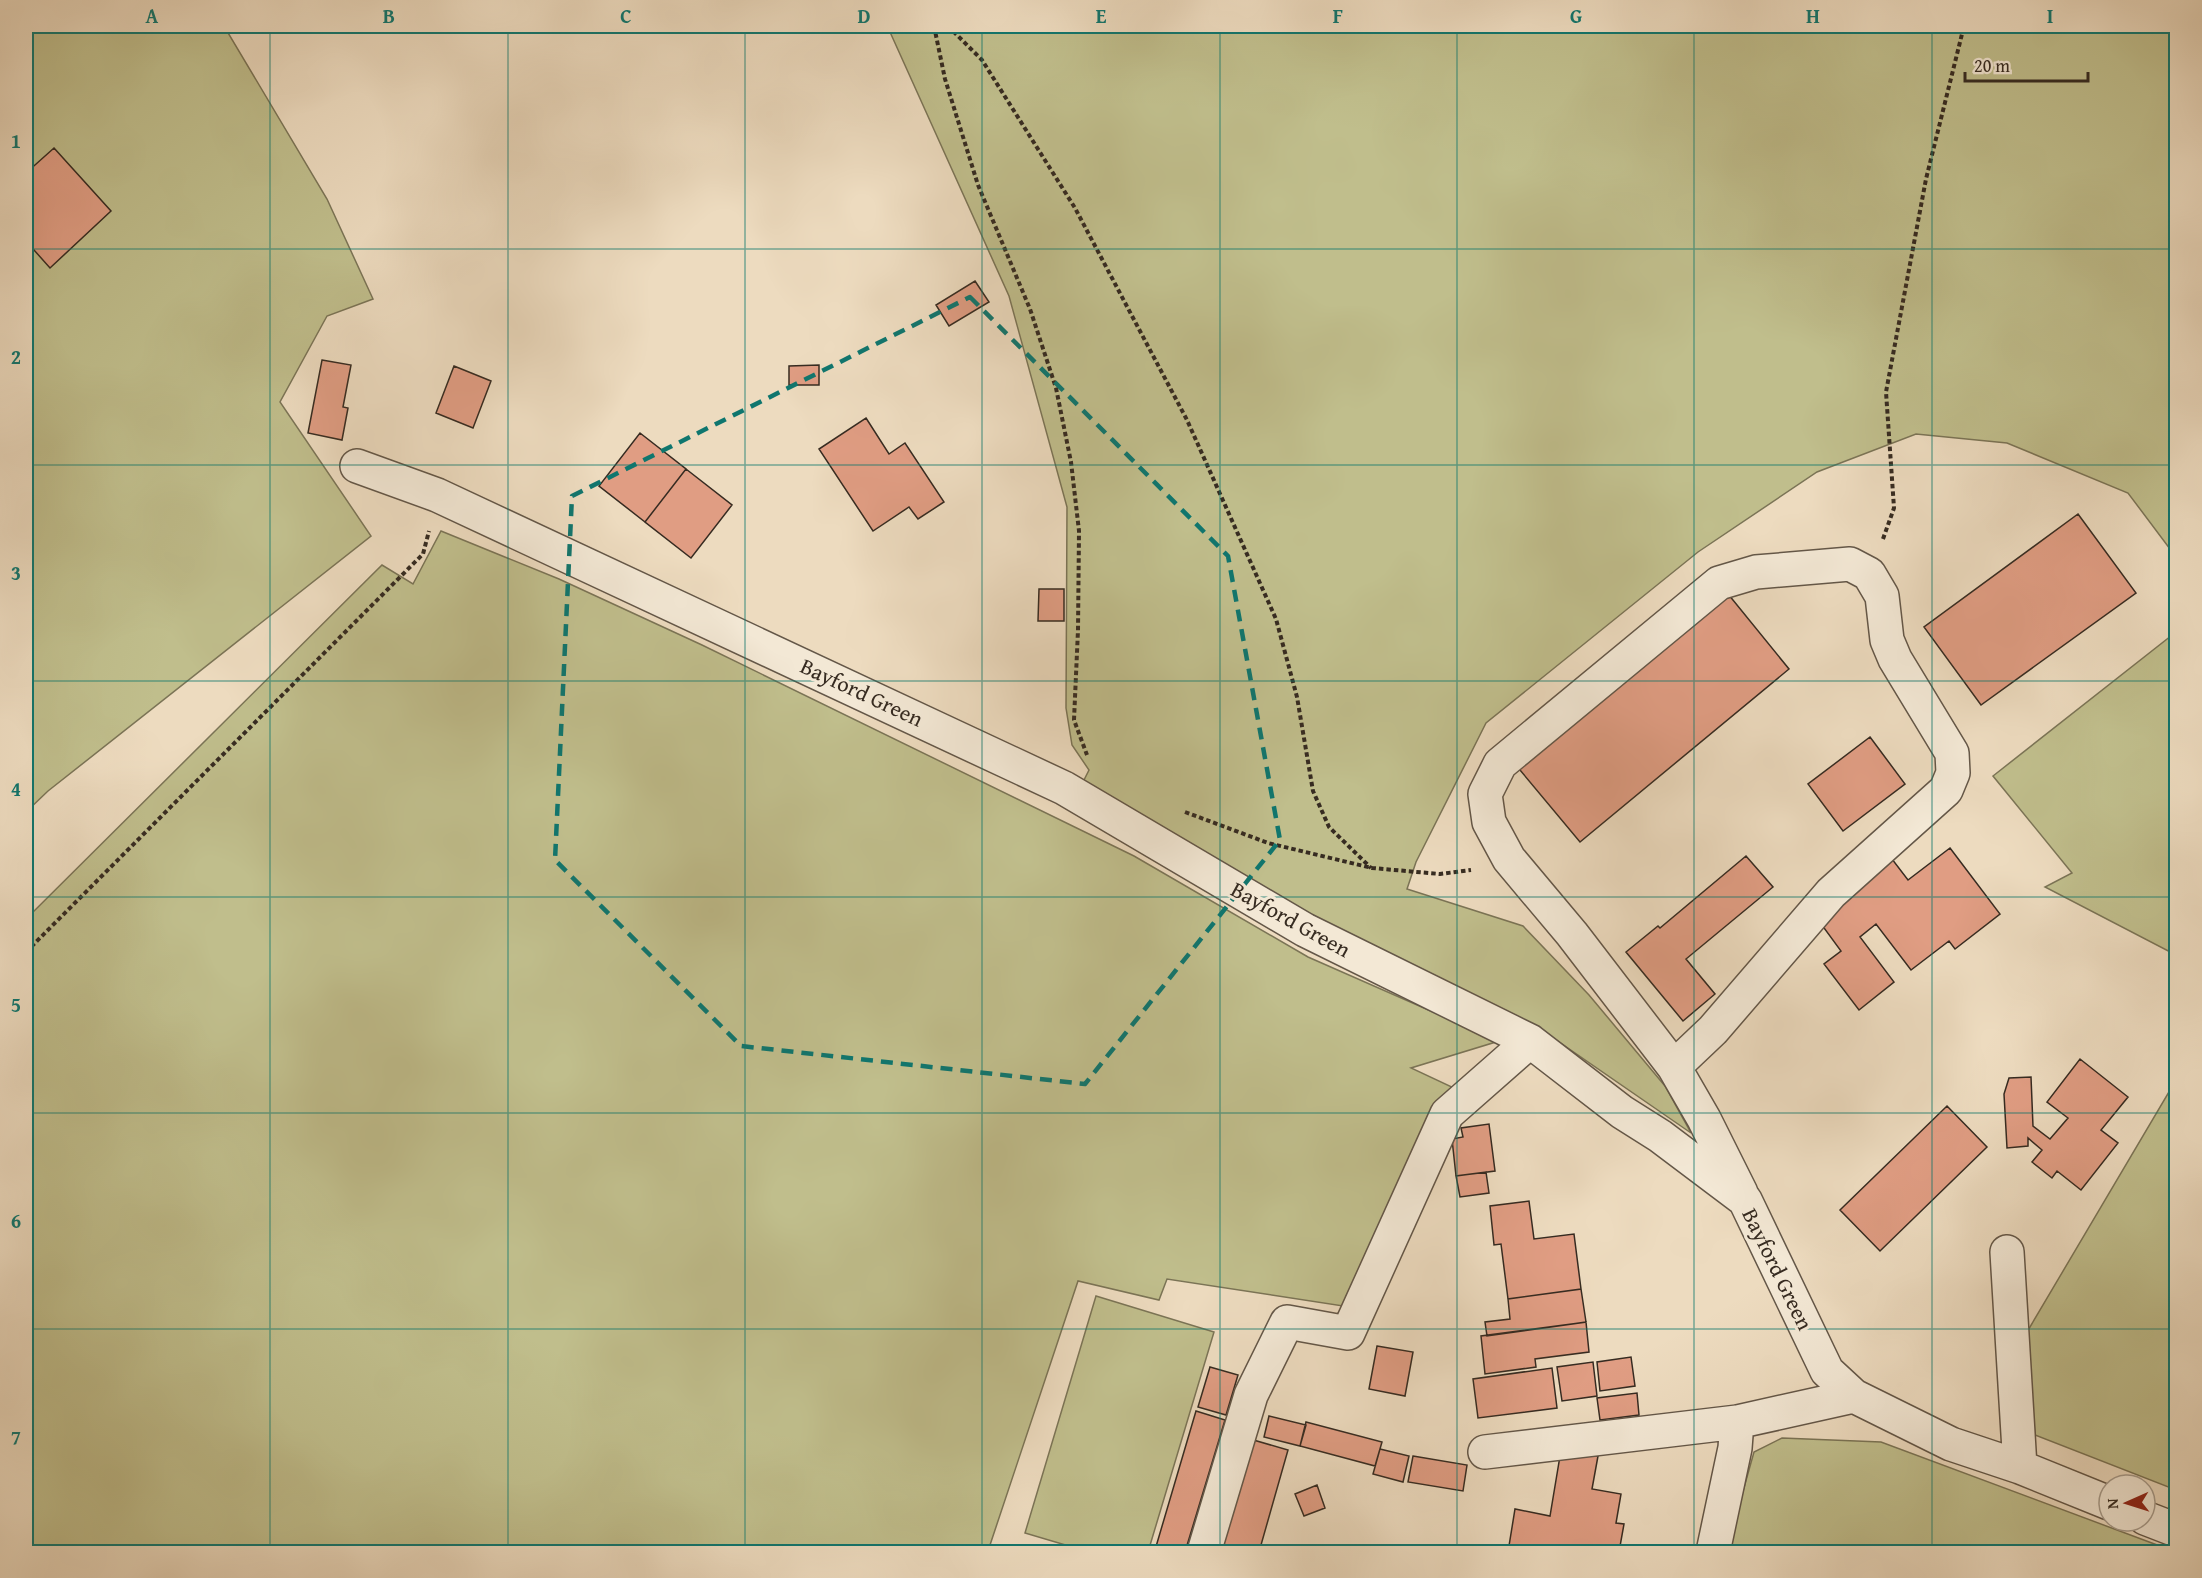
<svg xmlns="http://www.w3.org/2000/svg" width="2202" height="1578" font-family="'Gentium Book Plus',serif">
  <rect width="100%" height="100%" fill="#eddbbf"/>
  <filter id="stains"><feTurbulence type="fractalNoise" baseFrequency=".00333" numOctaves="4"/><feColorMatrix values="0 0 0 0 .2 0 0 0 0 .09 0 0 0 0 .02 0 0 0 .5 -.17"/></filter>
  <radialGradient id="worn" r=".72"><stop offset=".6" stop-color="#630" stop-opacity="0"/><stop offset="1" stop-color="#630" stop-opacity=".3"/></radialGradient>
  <path fill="#c0be8c" stroke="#7b7456" stroke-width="1.5" d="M26,26h198l103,173 46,100 -46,17 -47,86 91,134 -323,255 -22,21z
    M892,26h1284v531l-48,-64 -121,-50 -91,-9 -99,38 -119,80 -212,171 -70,139 -9,27 116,37 66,69 76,91 26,47 -151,-104 -204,-101 -255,-142 8,-16 -17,-25 -6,-37 1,-201 -58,-211 -119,-264z
    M441,531l118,48 143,66 432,211 174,101 191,84 -88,27 43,20 -111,218 -176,-27 -8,21 -81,-19 -90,270 7,1h-969v-633l356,-354 31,19z
    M2176,632v323l-131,-68 27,-14 -79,-97z
    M2176,1080v410l-141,-55 -8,-103z
    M1096,1296l118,36 -66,220h-59l-64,-19z
    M1782,1438l99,4 295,110h-450l28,-100z"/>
  <path fill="#e09d83" stroke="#362b21" stroke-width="1.5" d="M54,148l57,63 -61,57 -24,-27v-68z
    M975,281l14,21 -40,24 -13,-21z
    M322,360l29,5 -8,42 5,1 -6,32 -34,-7z
    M819,365v20h-30v-19z
    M454,366l37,15 -18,47 -37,-15z
    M866,418l23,36 16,-11 39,59 -26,17 -9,-12 -36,24 -54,-82z
    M640,433l46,36 -41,53 -46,-36z
    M686,469l46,36 -41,53 -46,-36z
    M2078,514l58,79 -155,112 -57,-78z
    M1039,589h25v32h-26z
    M1724,589l65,80 -209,173 -65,-78z
    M1870,737l35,47 -62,47 -35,-47z
    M1950,848l50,66 -45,35 -6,-8 -38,29 -35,-46 -16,13 34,45 -35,28 -35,-46 17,-13 -25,-34 76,-58 16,21z
    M1746,856l27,31 -87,72 29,35 -32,27 -57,-69 32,-26 2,2z
    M2080,1059l48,38 -27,33 17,13 -37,47 -24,-19 -5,7 -20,-16 10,-12 -14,-12v8l-21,2 -3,-54 5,-16 22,-1 2,49 17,13 18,-21 -21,-16z
    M1947,1106l40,41 -107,104 -40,-41z
    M1489,1124l6,47 -39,5 -4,-37 11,-2 -2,-9z
    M1486,1172l3,21 -29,4 -4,-21z
    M1529,1201l5,38 40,-5 7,55 -73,10 -7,-55 -7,1 -4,-39z
    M1581,1289l5,33 -99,14 -2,-14 25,-3 -2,-20z
    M1586,1322l3,30 -54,7 1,8 -51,7 -4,-38z
    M1377,1346l36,6 -8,44 -36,-7z
    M1631,1357l4,29 -35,5 -3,-29z
    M1593,1362l4,34 -35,5 -5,-34z
    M1210,1367l28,8 -12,40 -28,-8z
    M1552,1368l5,40 -79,10 -5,-39z
    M1637,1393l2,22 -39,5 -3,-22z
    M1196,1411l29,9 -40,132h-20l-10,-2z
    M1269,1416l37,9 -6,21 -36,-9z
    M1306,1422l76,20 -7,24 -75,-20z
    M1250,1439l38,11 -29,102h-42z
    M1380,1449l29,7 -6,26 -30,-8z
    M1561,1450l37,6 -6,33 29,5 -5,29 8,1 -5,28 -13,-2 -1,2h-97l7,-43 35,7z
    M1413,1456l54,9 -4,26 -55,-9z
    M1317,1485l8,23 -21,8 -9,-22z"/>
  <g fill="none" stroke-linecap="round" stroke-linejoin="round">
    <defs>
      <path id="minor" d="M357,466l80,29 627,293 241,142 225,111 92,71 38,24 85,64 82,171 27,25 97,48 69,23 89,36
        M1674,1067l39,-37 118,-137 115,-103 7,-17 -1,-20 -57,-94 -8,-19 -5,-44 -13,-22 -19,-10 -94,8 -37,11 -219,181 -15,30 4,28 20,37 63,75 102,133 30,52 37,74
        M2007,1252l13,215
        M1485,1452l252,-30 117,-26
        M2145,1518l31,12
        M1204,1552l47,-157 36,-73 61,11 99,-219 83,-73
        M1713,1552l22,-104 2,-26"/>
    </defs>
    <use href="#minor" stroke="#645748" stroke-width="36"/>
    <path stroke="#362b21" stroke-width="4" stroke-dasharray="4.5 3" stroke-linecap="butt" d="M934,26l11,53 33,106 52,124 26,79 15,74 8,69 -1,99 -4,90 13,35
      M948,26l34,34 93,148 112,212 89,199 21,78 16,94 16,36 42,41
      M1883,539l11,-31 -8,-116 40,-213 38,-153
      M1185,812l83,31 104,25 68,6 31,-4
      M26,952l397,-398 6,-23"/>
    <use href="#minor" stroke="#f3e8d5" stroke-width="33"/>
  </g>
  <path fill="none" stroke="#0f766e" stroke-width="4.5" stroke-dasharray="12 8" stroke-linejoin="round" d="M970,297l258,259 52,284 -195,244 -344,-38 -186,-186 17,-364z"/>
  <path fill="none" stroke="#0f766e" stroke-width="1.5" stroke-opacity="0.55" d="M270,26v1526M508,26v1526M745,26v1526M982,26v1526M1220,26v1526M1457,26v1526M1694,26v1526M1932,26v1526M26,249h2150M26,465h2150M26,681h2150M26,897h2150M26,1113h2150M26,1329h2150"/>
  <g text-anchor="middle" stroke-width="6" stroke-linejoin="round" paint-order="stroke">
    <g font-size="22" fill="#362b21" stroke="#f3e8d5">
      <text transform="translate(862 692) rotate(25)" y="8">Bayford Green</text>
      <text transform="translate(1291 919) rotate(29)" y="8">Bayford Green</text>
      <text transform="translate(1778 1269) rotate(64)" y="8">Bayford Green</text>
    </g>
  </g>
  <rect width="2202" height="1578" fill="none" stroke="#eddbbf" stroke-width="66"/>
  <g transform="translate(2127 1503) rotate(267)"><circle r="28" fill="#f3e8d5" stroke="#a79c8d" stroke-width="1.5"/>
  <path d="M0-4.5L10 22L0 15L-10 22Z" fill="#8f2418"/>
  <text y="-9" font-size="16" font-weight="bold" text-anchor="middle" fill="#362b21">N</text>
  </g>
  <path d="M1965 72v9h123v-9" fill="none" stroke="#362b21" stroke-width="3"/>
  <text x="1974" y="72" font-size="18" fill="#362b21" stroke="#f3e8d5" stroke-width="4.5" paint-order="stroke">20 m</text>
  <rect x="33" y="33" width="2136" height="1512" fill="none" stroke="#0f766e" stroke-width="2"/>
  <g font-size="20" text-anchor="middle" font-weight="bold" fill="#0f766e">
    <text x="152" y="23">A</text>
    <text x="389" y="23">B</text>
    <text x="626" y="23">C</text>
    <text x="864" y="23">D</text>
    <text x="1101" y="23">E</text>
    <text x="1338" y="23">F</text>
    <text x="1576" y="23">G</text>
    <text x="1813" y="23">H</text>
    <text x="2050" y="23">I</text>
    <text x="16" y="148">1</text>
    <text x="16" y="364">2</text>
    <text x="16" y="580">3</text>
    <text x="16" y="796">4</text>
    <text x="16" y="1012">5</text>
    <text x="16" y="1228">6</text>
    <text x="16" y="1444">7</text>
  </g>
  <rect width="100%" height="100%" filter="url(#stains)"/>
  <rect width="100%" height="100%" fill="url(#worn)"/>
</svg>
